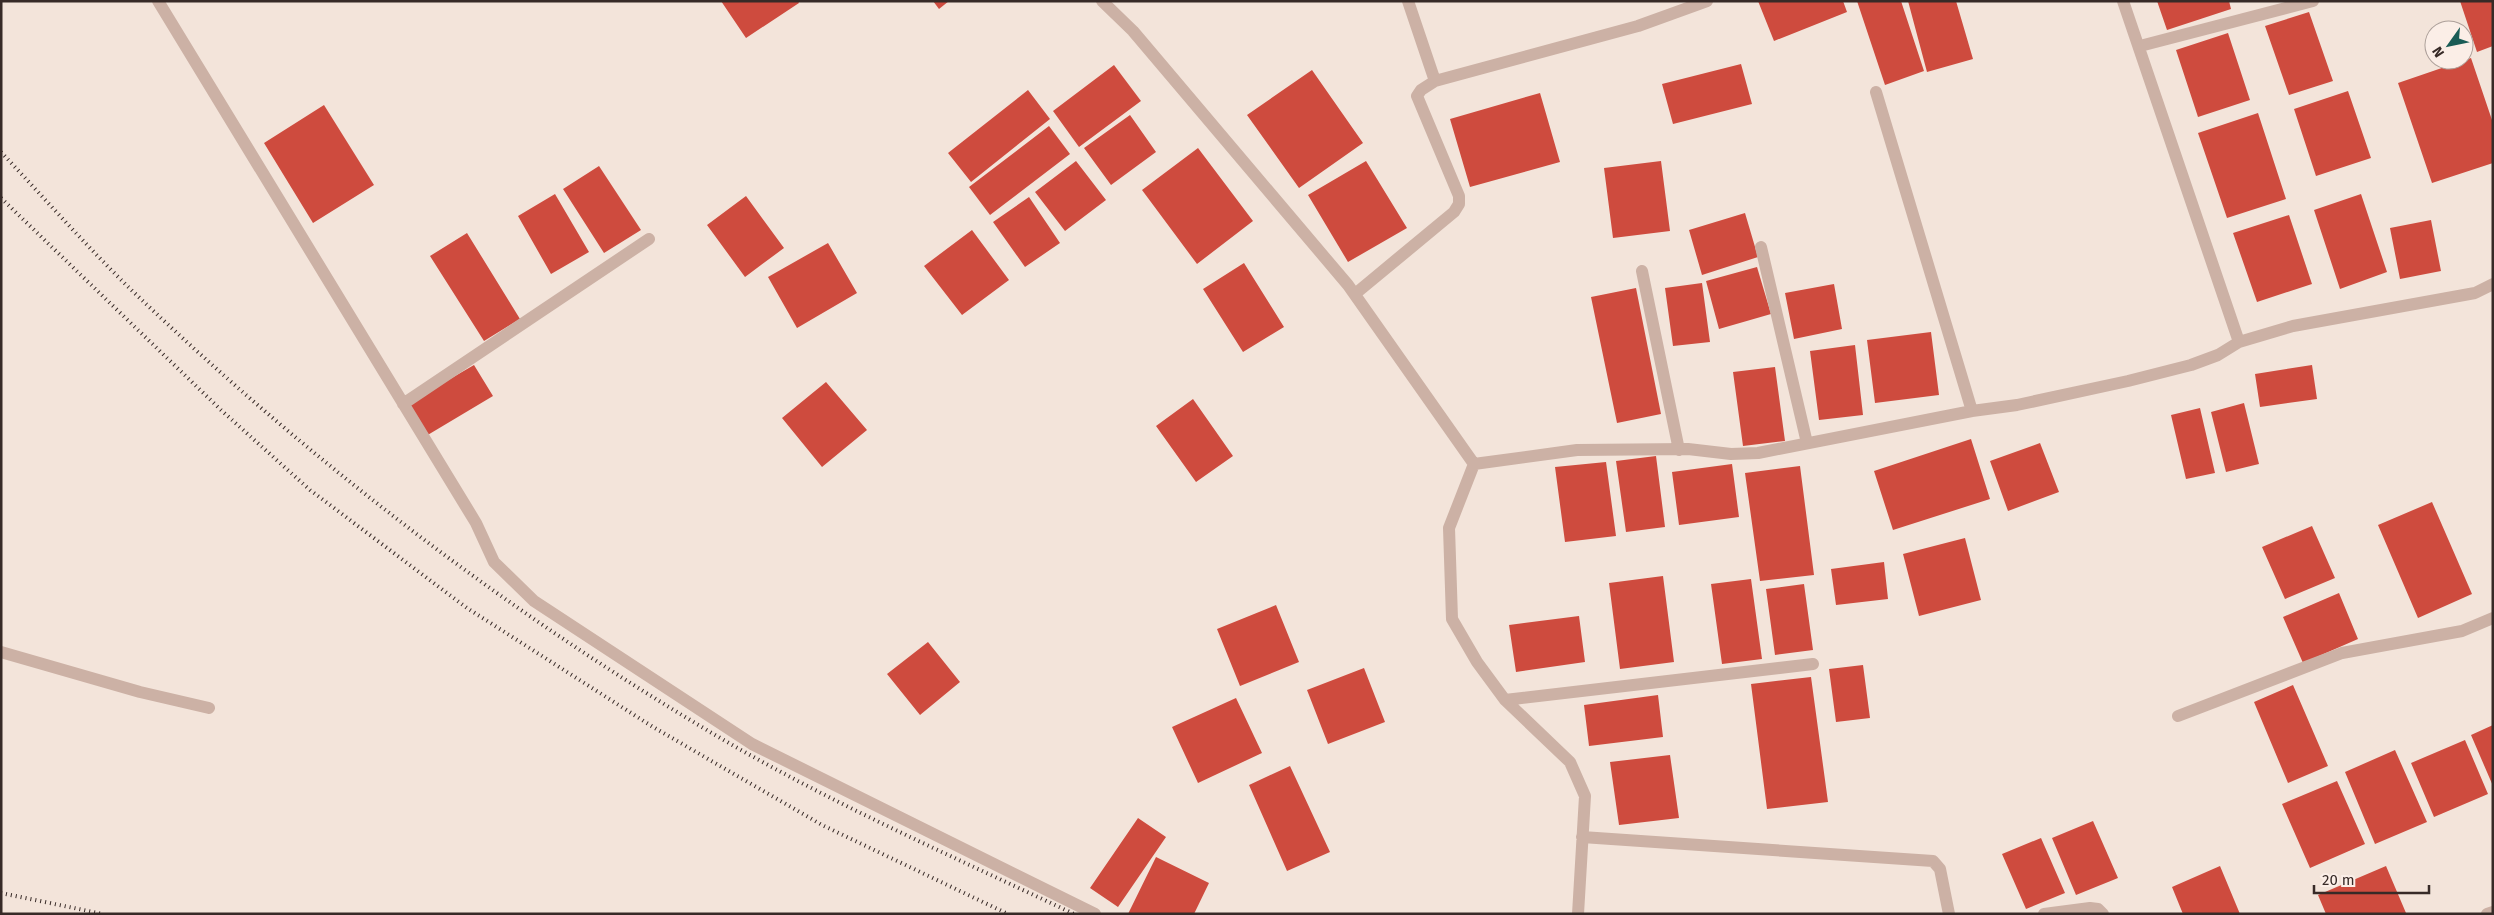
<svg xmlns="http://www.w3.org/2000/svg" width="2494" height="915" font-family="'Fira Sans',sans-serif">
  <rect width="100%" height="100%" fill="#f3e4da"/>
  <path fill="#ce4b3e" d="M721,1h77l1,2 -53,35z
    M933,1h16l-10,8z
    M1758,1h85l4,11 -73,29z
    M1857,1h44l23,70 -39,14z
    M1908,1h48l17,58 -46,13z
    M2157,1h72l2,8 -64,21z
    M2460,1h33v45l-16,6z
    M2309,12l24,69 -44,14 -24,-69z
    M2228,33l22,67 -52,17 -22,-67z
    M2471,58l22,65v40l-61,20 -34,-100z
    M1741,64l11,40 -79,20 -11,-40z
    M1114,65l27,36 -62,46 -26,-36z
    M1312,70l51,73 -64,45 -52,-73z
    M1028,90l22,29 -79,63 -23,-29z
    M2348,91l23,67 -55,18 -22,-67z
    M1540,93l20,69 -90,25 -20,-68z
    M324,105l50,80 -61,38 -49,-80z
    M2258,113l28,86 -59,19 -29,-85z
    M1130,115l26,37 -45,33 -27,-37z
    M1049,126l21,28 -80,61 -21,-28z
    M1198,148l55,73 -56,43 -55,-74z
    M1076,161l30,39 -41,31 -30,-39z
    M1366,161l41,67 -59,34 -40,-67z
    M1661,161l9,70 -57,7 -9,-70z
    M599,166l42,64 -37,23 -41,-64z
    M555,194l34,58 -38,22 -33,-58z
    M2361,194l26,78 -47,17 -26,-79z
    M746,196l38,52 -39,29 -38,-52z
    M1029,197l31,46 -35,24 -32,-45z
    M1745,213l13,44 -56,18 -13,-45z
    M2289,215l23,69 -55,18 -24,-69z
    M2431,220l10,51 -41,8 -10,-51z
    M972,230l37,50 -47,35 -38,-49z
    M467,233l53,86 -36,22 -54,-85z
    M828,243l29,50 -60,35 -29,-51z
    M1244,263l40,64 -41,25 -40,-63z
    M1757,267l14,47 -52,15 -13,-48z
    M1702,283l8,59 -37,4 -8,-58z
    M1834,284l8,45 -48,10 -9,-46z
    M1636,288l25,126 -44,9 -26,-126z
    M1931,332l8,63 -64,8 -8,-63z
    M1855,345l8,70 -44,5 -9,-69z
    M474,365l19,31 -67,40 -19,-32z
    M2312,365l5,34 -57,8 -5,-33z
    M1775,367l10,74 -42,5 -10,-74z
    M826,382l41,48 -45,37 -40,-49z
    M1193,399l40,57 -37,26 -40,-56z
    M2244,403l15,61 -33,8 -15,-60z
    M2200,408l15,65 -29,6 -15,-64z
    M1971,439l19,60 -97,31 -19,-59z
    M2040,443l19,49 -51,19 -18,-50z
    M1656,456l9,71 -39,5 -10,-71z
    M1606,462l10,74 -51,6 -10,-75z
    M1732,464l7,53 -60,8 -7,-53z
    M1800,466l14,109 -54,6 -15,-108z
    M2432,502l40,92 -54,24 -40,-93z
    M2312,526l23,52 -50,21 -23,-52z
    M1965,538l16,62 -62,16 -16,-62z
    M1884,562l4,37 -52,6 -5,-36z
    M1663,576l11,86 -54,7 -11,-86z
    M1751,579l11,80 -40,5 -11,-80z
    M1804,584l9,66 -38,5 -9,-66z
    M2339,593l19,46 -55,24 -20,-46z
    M1276,605l23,57 -59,24 -23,-57z
    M1579,616l6,46 -69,10 -7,-47z
    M928,642l32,40 -40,33 -33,-41z
    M1863,665l7,53 -34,4 -7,-53z
    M1364,668l21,54 -57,22 -21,-54z
    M1811,677l17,125 -61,7 -16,-125z
    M2293,685l35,81 -40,17 -34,-81z
    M1658,695l5,42 -74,9 -5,-41z
    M1236,698l26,55 -64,30 -26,-56z
    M2493,725v61l-22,-51z
    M2465,740l23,54 -54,23 -23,-54z
    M2395,750l32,72 -52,22 -30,-72z
    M1670,755l9,63 -60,7 -9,-63z
    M1290,766l40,86 -43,19 -38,-86z
    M2337,781l28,63 -55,24 -28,-64z
    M1138,818l28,19 -48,70 -28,-19z
    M2093,821l25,57 -42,17 -24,-57z
    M2041,838l24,55 -39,16 -24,-55z
    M1156,857l53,26 -15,31h-66z
    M2220,866l20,48h-57l-11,-27z
    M2386,866l20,47 -80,1 -8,-19z"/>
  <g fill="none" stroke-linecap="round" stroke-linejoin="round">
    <path stroke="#ccb1a5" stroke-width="12" d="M158,1l318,522 18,39 40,39 218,143 343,170
      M1102,1l31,30 215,254 126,179
      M1408,1l27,80
      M2123,1l116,341 54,-16 182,-33 18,-9
      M2140,46l173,-45
      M1876,92l96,319
      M1761,247l46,196
      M1642,271l37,179
      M1355,294l99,-82 5,-8v-8l-42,-100 4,-6 14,-9 203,-55 69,-25
      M403,404l246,-165
      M1,652l139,40 69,16
      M1505,700l308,-36
      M2178,716l164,-63 120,-22 31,-13
      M1582,837l351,24 7,8 9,45
      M1578,914l7,-118 -15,-34 -65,-62 -28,-38 -25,-43 -3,-91 25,-64 103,-14 111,-1 43,5 27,-1 214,-42 45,-6 111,-24 63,-16 27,-10 21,-13
      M2044,914l46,-6 8,1 5,5
      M2487,914l6,-2"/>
    <path stroke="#372a27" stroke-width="4" stroke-dasharray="1 4" stroke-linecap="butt" d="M1,152c47,50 93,103 143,150 176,167 369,314 578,437 113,66 234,119 352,175
      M1,198l220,212 89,80 157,118 186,119 169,98 186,89
      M1,893l102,21"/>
  </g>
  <rect width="2494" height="915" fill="none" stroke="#372a27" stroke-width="5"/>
  <g transform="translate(2449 45) rotate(237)"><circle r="24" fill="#fbeee7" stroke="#ada09a"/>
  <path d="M0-4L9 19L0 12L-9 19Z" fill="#1a5c56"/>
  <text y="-8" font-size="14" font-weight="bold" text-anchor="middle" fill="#372a27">N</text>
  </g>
  <path d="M2314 885v8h115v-8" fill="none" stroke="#372a27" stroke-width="2.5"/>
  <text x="2322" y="885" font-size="15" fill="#372a27" stroke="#fbeee7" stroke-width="4" paint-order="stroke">20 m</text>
</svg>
